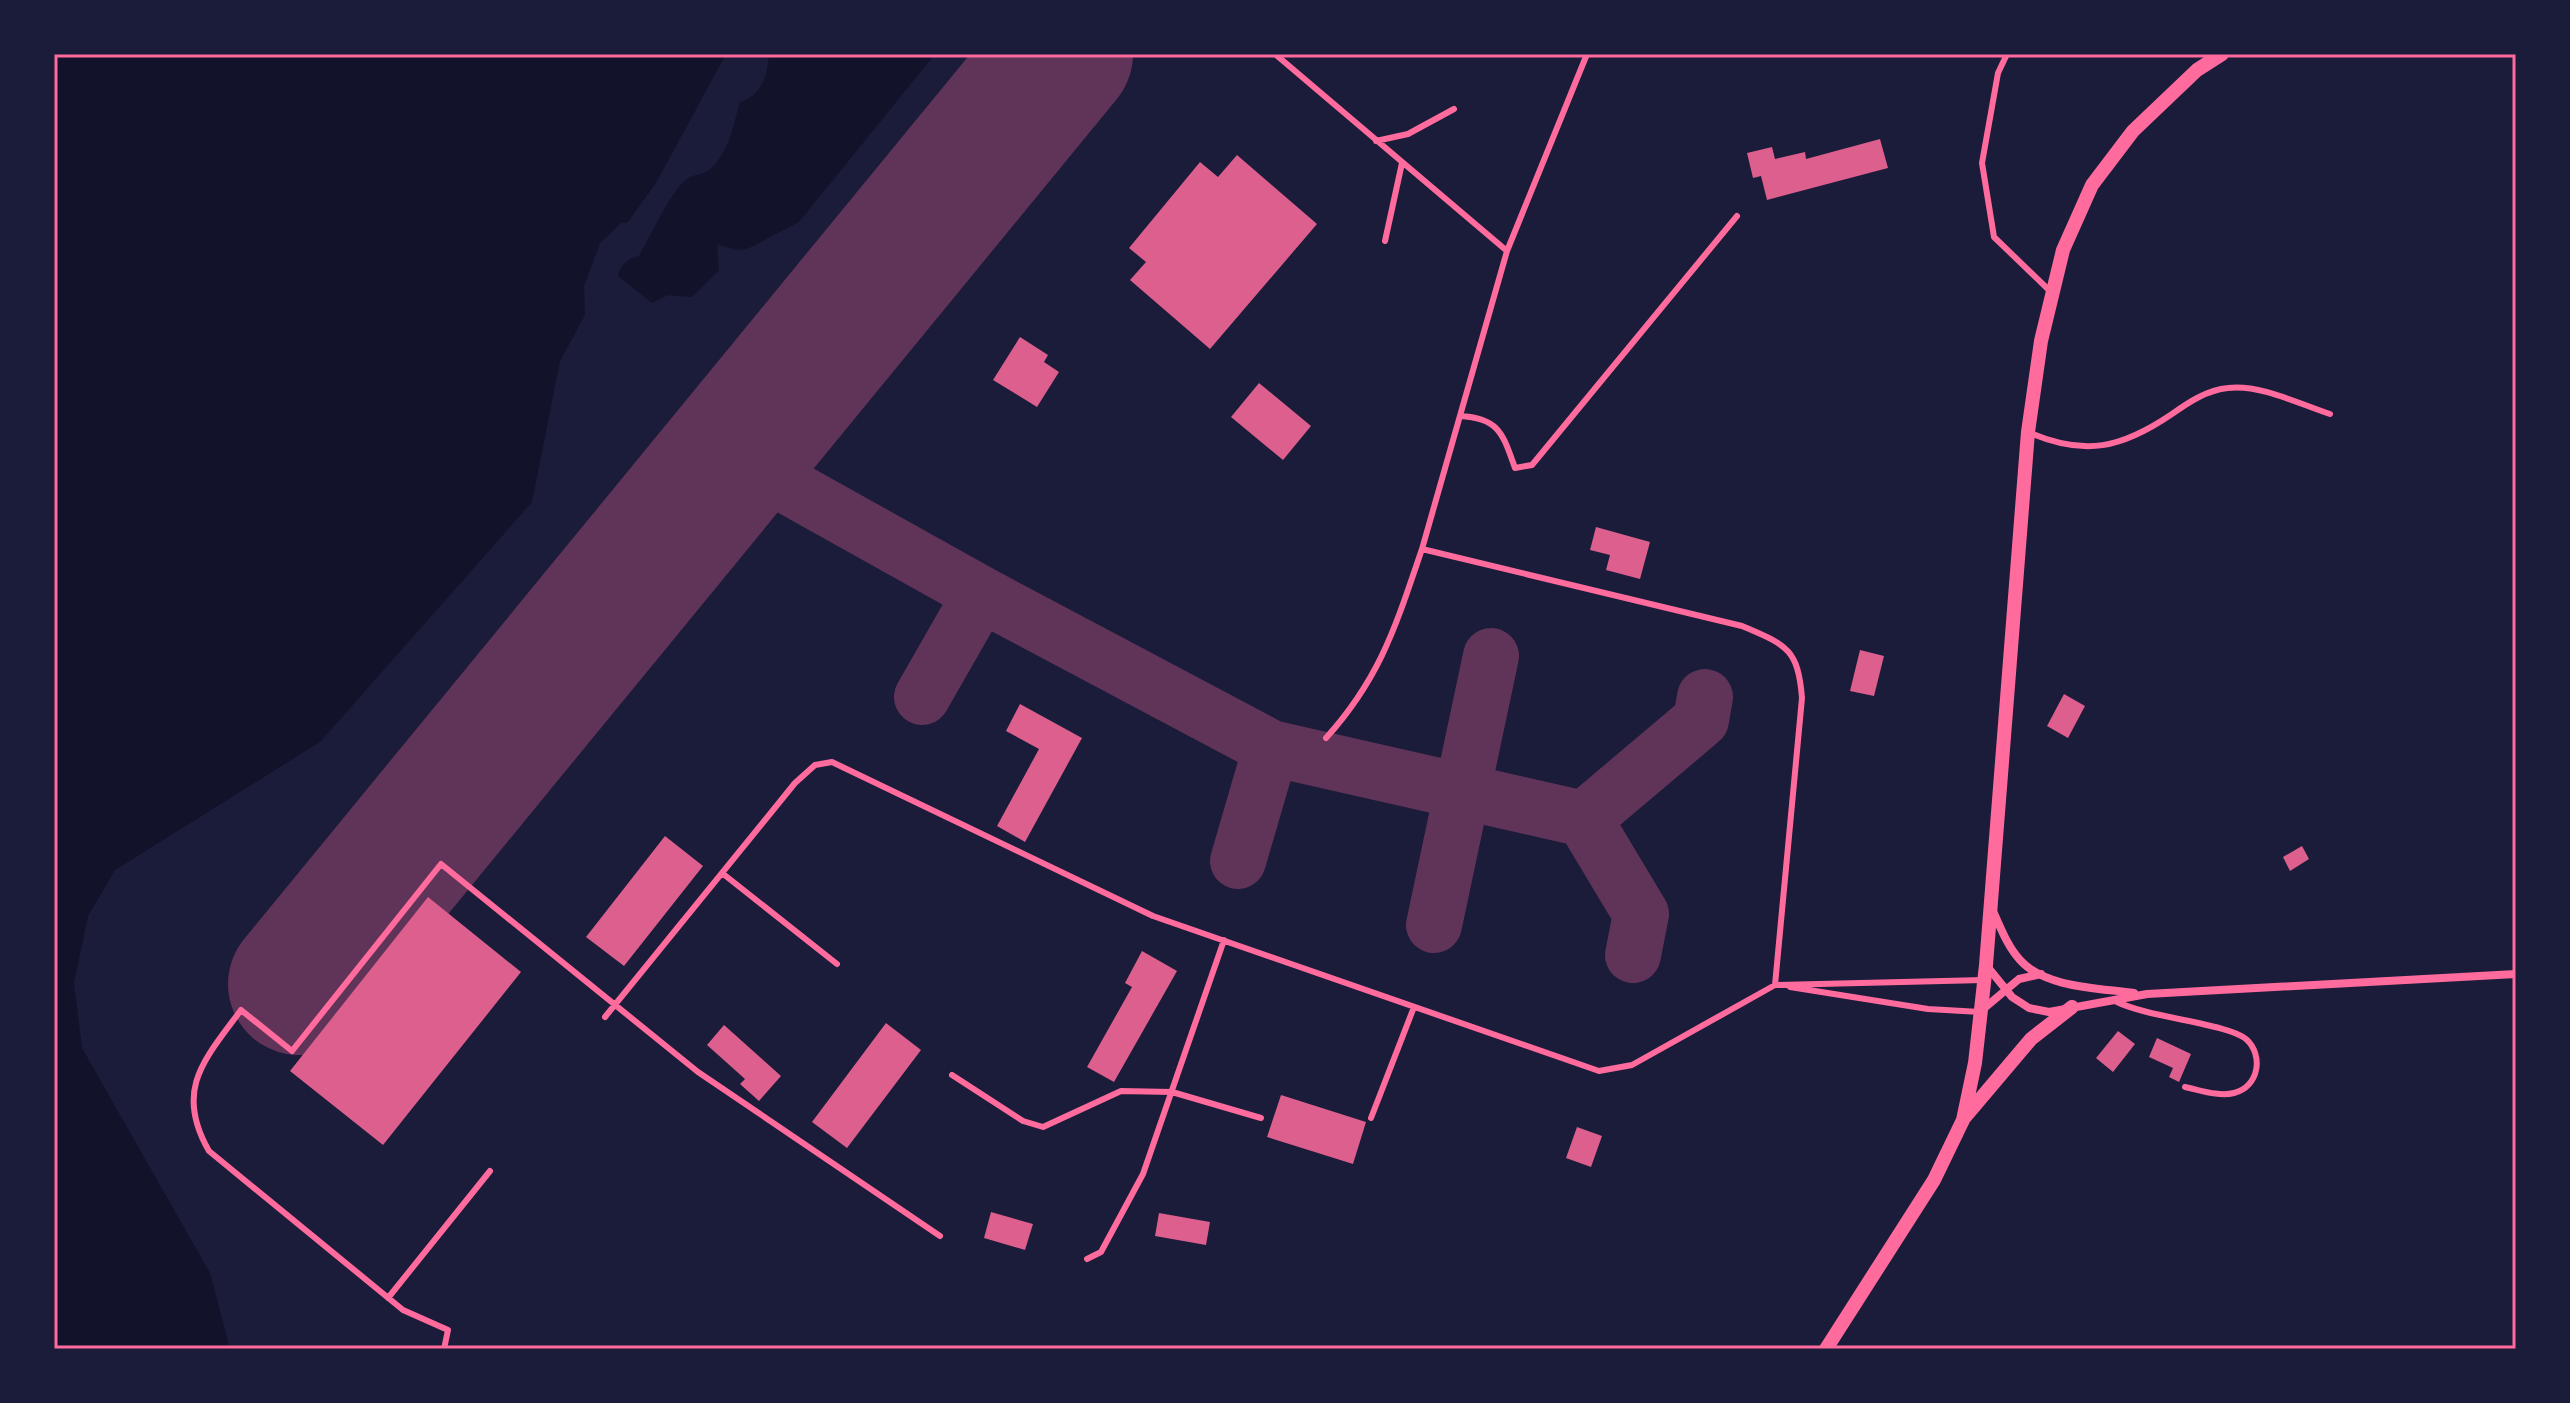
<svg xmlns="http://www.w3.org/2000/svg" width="2570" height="1403" font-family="Roboto,sans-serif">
  <rect width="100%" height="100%" fill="#1b1b3a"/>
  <path fill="#12122b" d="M54,54h672l-70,129 -29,40h-6l-21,20 -16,43 1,29 -25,46 -28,141 -212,240 -205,128 -27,46 -14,67 8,65 128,225 20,76h-176z
    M769,54h166l-136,168 -52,27 -11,1 -19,-6 2,26 -27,27 -24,-2 -16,8 -34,-27c3,-12 9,-17 21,-20 9,-15 32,-66 48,-77 6,-5 16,-4 22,-9 19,-14 25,-47 31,-68 23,-7 27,-27 29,-48z"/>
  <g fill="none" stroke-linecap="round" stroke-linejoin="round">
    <path stroke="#603358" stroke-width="56" d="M732,455l249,139 290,154 313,71 57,95 -8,41
      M922,697l59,-103
      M1584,819l117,-99 4,-23
      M1238,861l33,-113
      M1434,925l57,-269"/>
    <path stroke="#603358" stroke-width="142" d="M299,984l763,-930"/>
  </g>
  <path fill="#dd5f8e" d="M1880,139l8,29 -121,32 -6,-24 -8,2 -6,-25 25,-6 3,12 30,-7 1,7z
    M1237,155l80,69 -107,125 -80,-69 16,-18 -17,-14 71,-86 18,15z
    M1020,337l28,18 -4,7 15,10 -22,35 -44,-27z
    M1259,383l52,43 -28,34 -52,-43z
    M1596,527l54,15 -10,37 -34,-9 4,-15 -20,-5z
    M1860,650l24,6 -10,40 -24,-5z
    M2064,694l21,12 -17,32 -21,-12z
    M1020,704l62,34 -57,104 -28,-16 42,-77 -33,-18z
    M665,836l38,30 -79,100 -38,-29z
    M2302,846l7,13 -19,12 -7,-14z
    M428,897l93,75 -138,173 -93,-74z
    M1142,951l35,20 -63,111 -27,-15 45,-80 -7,-4z
    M886,1023l35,27 -74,98 -35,-26z
    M724,1025l57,51 -22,25 -19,-17 5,-5 -38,-34z
    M2118,1031l17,13 -22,28 -17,-14z
    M2157,1038l34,16 -12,28 -10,-5 4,-9 -24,-11z
    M1281,1095l85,27 -13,42 -86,-27z
    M1577,1127l25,9 -11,31 -25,-9z
    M991,1212l42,12 -8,26 -41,-12z
    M1159,1213l51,9 -4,23 -51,-9z"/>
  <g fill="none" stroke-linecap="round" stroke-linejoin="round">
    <path stroke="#ff6b9d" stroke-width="6" d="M1275,54l232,197 -85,298 320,77c44,19 56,22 60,72l-27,287
      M2007,54l-9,19 -16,90 12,74 58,56
      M1376,141l32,-7 46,-25
      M1385,241l17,-78
      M1507,251l80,-197
      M1460,416c40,2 43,19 55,52l17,-3 205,-249
      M2028,432c57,25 94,16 144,-18 17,-12 35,-24 56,-26 32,-4 71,16 102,26
      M1326,738c55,-61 70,-113 96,-189
      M722,873l115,91
      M1790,987l138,22 52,3
      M2115,1001c33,17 111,22 131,38 18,16 13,48 -12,54 -15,4 -34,-3 -49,-6
      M605,1017l190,-234 20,-18 17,-3 321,154 446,155 33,-6 143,-80 209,-5
      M952,1075l71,46 20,6 78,-36 51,1 89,26
      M1371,1118l43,-111
      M1087,1259l14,-7 42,-78 81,-234
      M388,1298l102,-127
      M444,1349l4,-19 -45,-20 -194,-159c-35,-61 -5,-91 32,-141l51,41 149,-187 257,208 242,164"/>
    <path stroke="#ff6b9d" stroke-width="8" d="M1992,909c8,17 15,37 28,51 25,28 79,28 114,33
      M1986,965l26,32 17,11 20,4 98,-18 369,-20
      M1982,1010l37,-31 22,-5"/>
    <path stroke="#ff6b9d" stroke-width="14" d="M1965,1117l66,-78 41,-32
      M1826,1349l108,-169 29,-60 12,-57 11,-98 42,-533 13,-91 22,-91 29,-65 41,-54 64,-61 25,-16"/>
  </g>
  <rect width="2570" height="1403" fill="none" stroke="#1b1b3a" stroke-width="112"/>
  <rect x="56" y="56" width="2458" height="1291" fill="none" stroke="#ff6b9d" stroke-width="3"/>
</svg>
